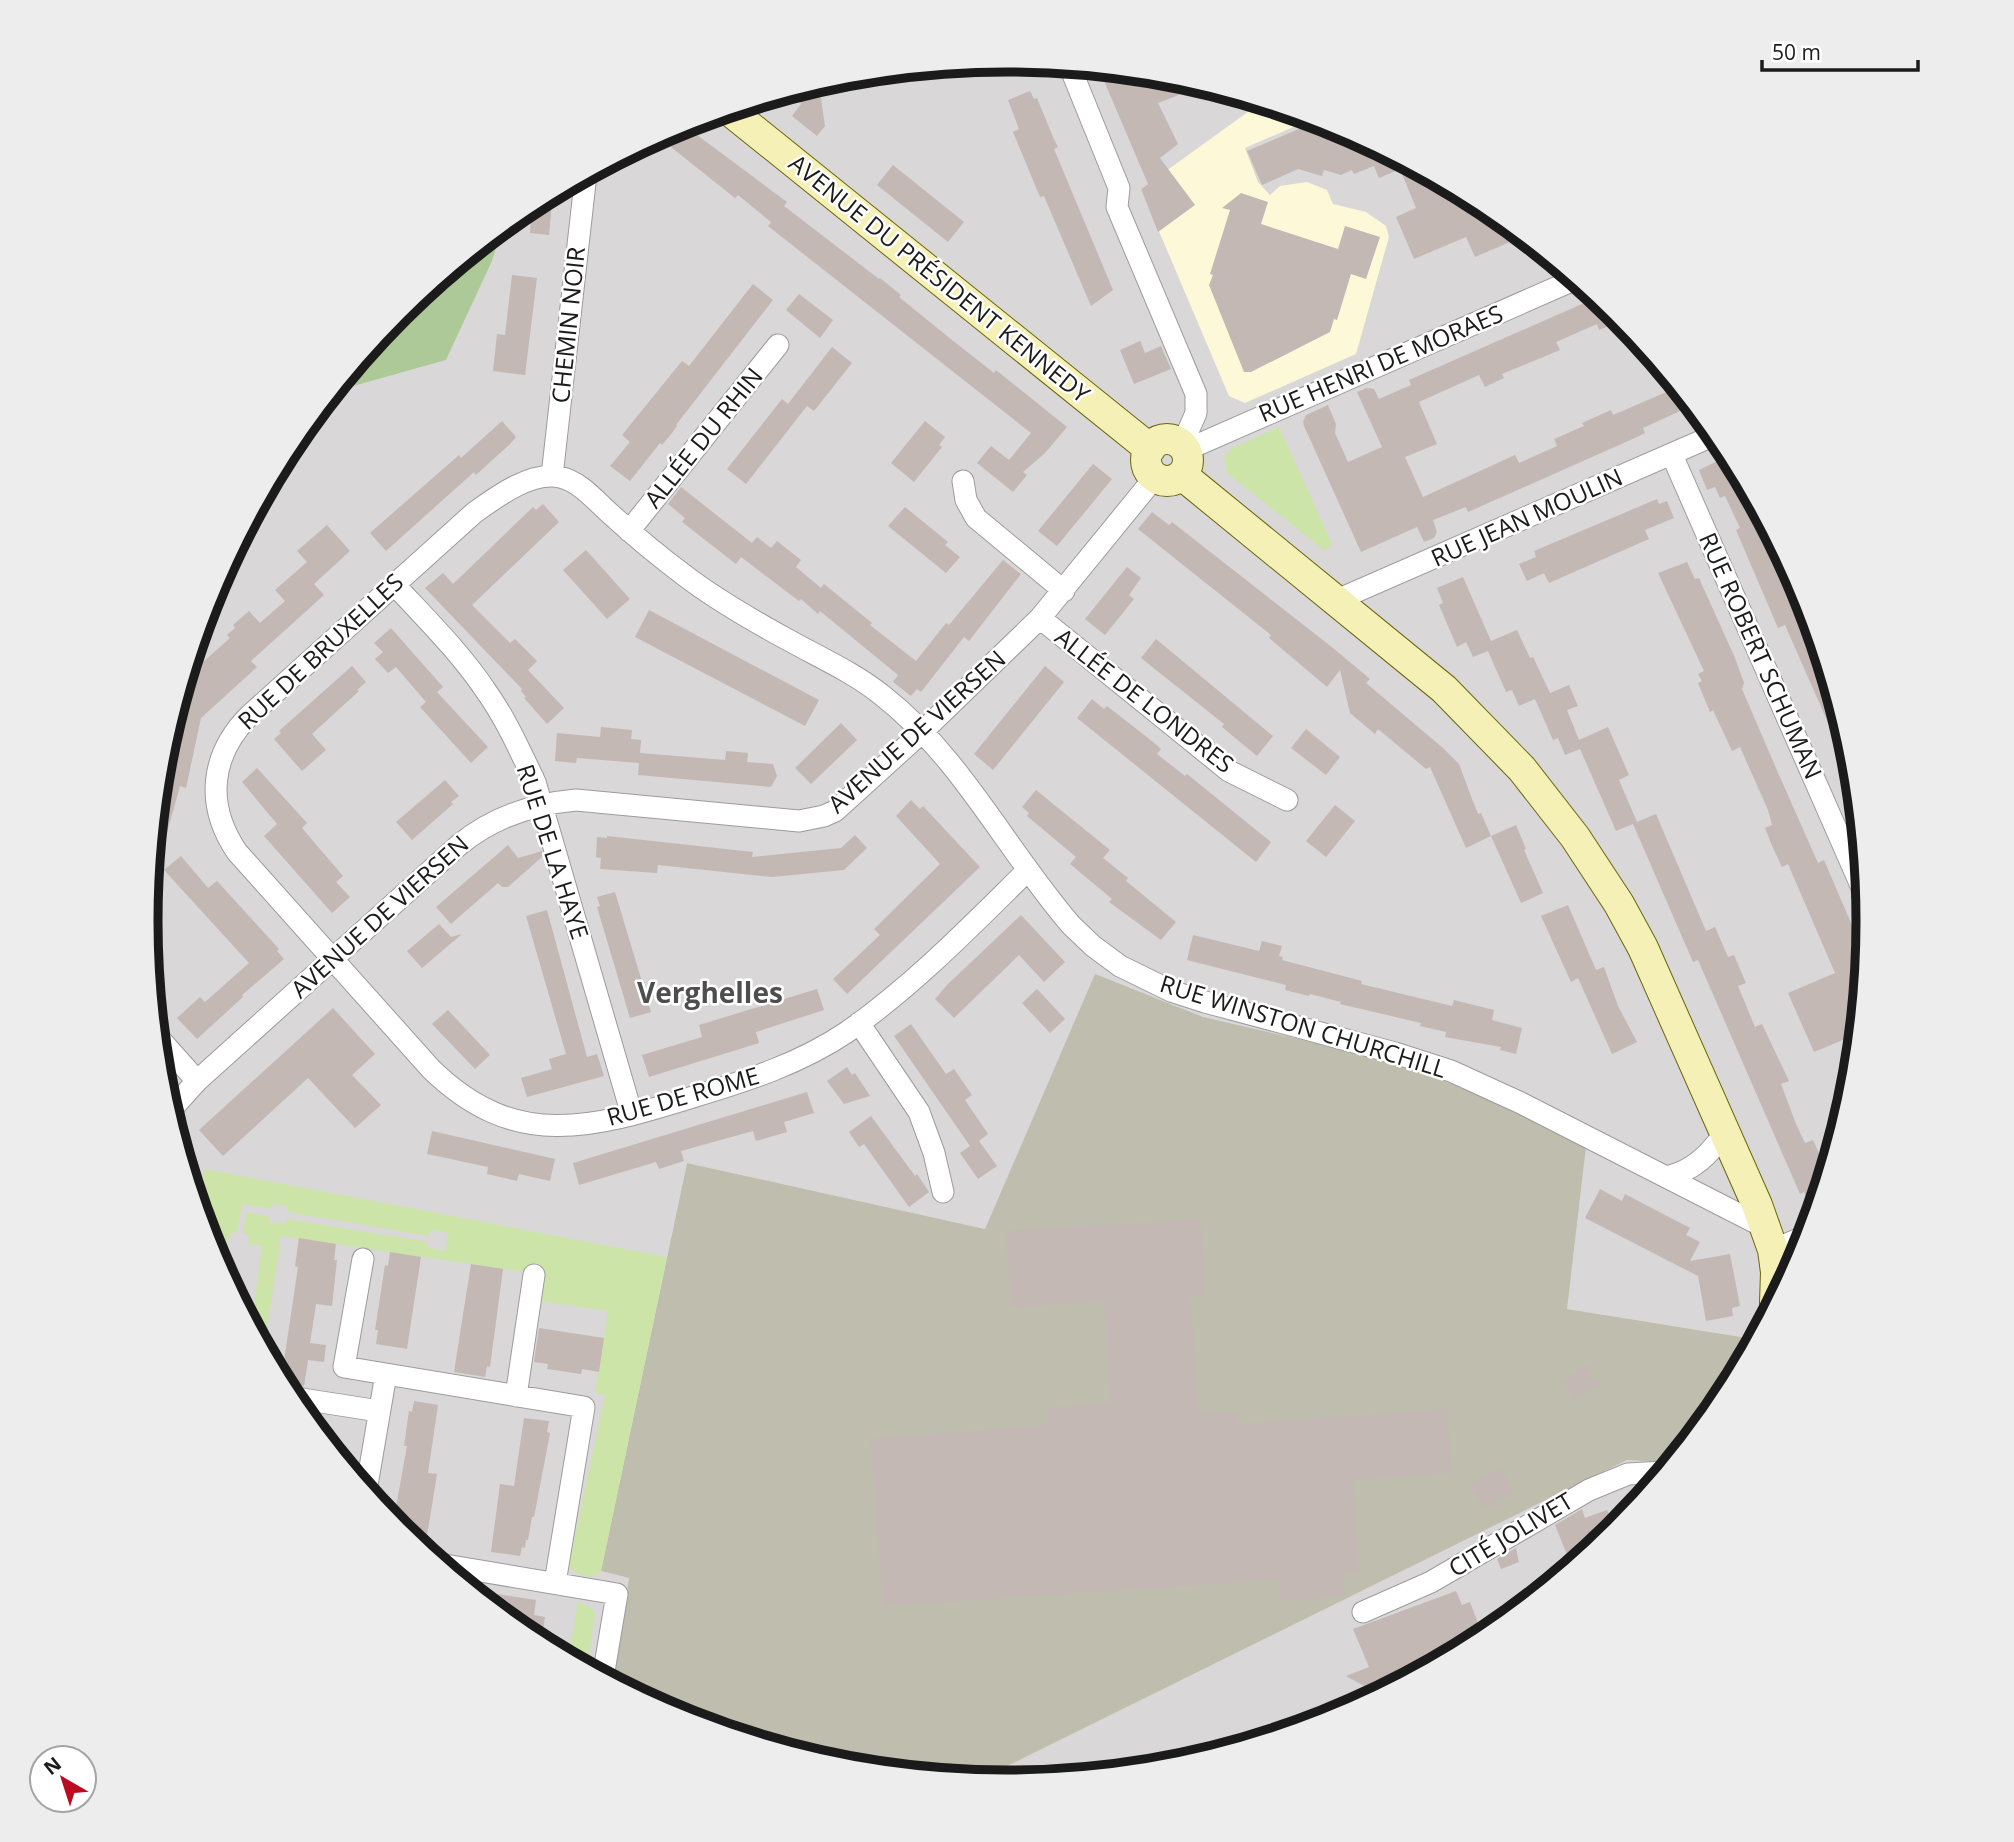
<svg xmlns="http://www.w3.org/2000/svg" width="2014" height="1842" font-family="'Open Sans',sans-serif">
  <rect width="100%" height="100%" fill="#ece6e0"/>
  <path fill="#d9d7d8" d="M1007,60l168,16 162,49 149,80 130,107 108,131 79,149 49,161 16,168 -16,168 -49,162 -48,88 -188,-30 -364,-292 -108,-42 -110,254 -298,-66 -86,408 28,7 -16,105 -85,-46 -130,-107 -108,-131 -79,-149 -49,-161 -16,-168 16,-168 49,-162 80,-149 41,-50 114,-32 46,-99 11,-35 26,-22 149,-79 161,-49z
    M1627,1460l45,3 -56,67 -131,108 -149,79 -161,49 -168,16 -28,-2z"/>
  <path fill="#fdf8d8" d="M1247,98l67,20 -69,30 13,34 12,13 10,-9 27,-4 20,8 6,14 33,8 20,14 3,11 -33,117 -111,49 -16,-7 -88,-207 111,-80z"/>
  <path fill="#bfbdad" d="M1095,974l108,43 178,41 125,46 80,42 -19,163 187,30 -31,61 -51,63 -45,-3 -648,320 -140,-14 -162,-49 -64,-34 16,-105 -28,-7 86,-408 298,66z"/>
  <path fill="#cde4a8" d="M1279,427l53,117 -7,7 -98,-78 -3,-15 8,-10z
    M205,1169l462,88 -66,314c-9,11 -22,4 -31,-3v-8l35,-165 -10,-2 13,-82 -68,-10 -15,-29 -244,-36 -17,113 -13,-23 11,-80 -14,-2 1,-9 -6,-1 3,-22 24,5 -1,5 16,2 2,-5 141,23 -1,5 18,4 3,-18 -18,-3 -1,6 -141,-24v-6l-16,-2 -1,5 -29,-5 -5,29 -6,-1 -2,9 -13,-1 -2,15 -15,-44z
    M578,1602l14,6 3,6 -8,54 -19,-9z"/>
  <path fill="#acc997" d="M503,226l-11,35 -46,99 -114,32 66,-80z"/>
  <path fill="#c3b8b4" d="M1099,69l76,7 9,17 -26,10 20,41 -18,14 35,47 -37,27 -17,-43 7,-5z
    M816,83l5,16 4,27 -8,10 -25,-20 9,-12 -6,-15z
    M1030,91l4,8 3,-1 16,39 5,10 -4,2 59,141 -22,16 -47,-110 -4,1 -27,-65 6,-3 -11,-29z
    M1320,120l18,6 148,79 25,21 6,13 -42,18 -9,-20 -52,22 -18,-42 20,-9 -16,-39 -21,9 -5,-12 -20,8 -2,-4 -11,5 -17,-5 -2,6 -24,-7 -36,16 -15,-34z
    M686,122l9,8 -2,2 94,70 -3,4 95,73 1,-1 21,17 -2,2 53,43 42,33 2,-3 71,57 -22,26 -22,19 4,3 -14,17 -36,-29 14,-17 18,14 22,-27 -263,-207 3,-4 -33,-27 -3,3 -78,-62z
    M893,165l71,57 -16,20 -71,-57z
    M553,192l-4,43 -19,-2 2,-30z
    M1241,193l27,9 -7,22 77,25 7,-23 35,11 -14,42 -15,-5 -14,46 -3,-1 -4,13 -79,40h-7l-35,-87 4,-10 -3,-1 20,-64 -8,-2z
    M512,275l25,3 -12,97 -32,-4 4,-37 8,1z
    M753,284l20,16 -97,125 1,1 -5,7 -10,12 -2,-2 -30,38 -20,-15 20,-24 -8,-7 60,-74 7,5z
    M799,294l34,26 -13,18 -34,-28z
    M1598,297l25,23 -24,10 -2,-6 -41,18 4,8 -58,24 2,4 -19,9 -6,-12 -60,27 18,42 -32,13 18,40 92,-42 4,8 38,-17 -3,-7 30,-13 -2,-3 29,-13 2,5 65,-28 15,18 -50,23 2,5 -8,4 -169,75 -2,-5 -33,13 4,12 -3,6 -10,4 -7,-15 -56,25 -57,-126 -1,-4 3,-7 22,-10 8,19 -1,9 13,29 34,-15 -25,-55 10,-4 7,1 5,10 32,-14 -2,-5z
    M1140,341l5,12 16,-7 10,23 -37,15 -14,-34z
    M832,347l20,16 -38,48 -7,-5 -61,78 -19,-15 55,-70 6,5z
    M502,421l14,16 -6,7 -34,31 -2,-3 -88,79 -16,-18 89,-78 2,3z
    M925,421l20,16 -6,8 3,2 -28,35 -23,-19z
    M1730,455l73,137 47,154 -10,4 -55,-125 -7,3 -42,-98 4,-2 -15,-32 -5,2 -5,-11 -8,3 -8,-20z
    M1093,464l19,15 -55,67 -19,-15z
    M681,487l71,56 5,-6 14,11 6,-7 24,19 -5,7 25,21 3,-4 48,39 -2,2 46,36 30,-38 3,2 54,-65 18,14 -52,67 -5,-4 -43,55 -4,-3 -6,7 -18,-14 5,-7 -78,-64 -2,3 -17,-15 -2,2 -58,-44 -5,7 -54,-42 3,-4 -17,-14z
    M1657,499l2,5 8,-3 7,17 -29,12 4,9 -100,44 -5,-10 -17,8 -8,-17 17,-7 -2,-6z
    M543,504l16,18 -87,83 38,38 5,-4 22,22 -9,9 36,38 -17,16 -23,-26 2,-1 -5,-6 1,-2 -97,-101 18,-15 10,11 80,-77 3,3z
    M905,507l43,35 -3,3 15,12 -14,16 -58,-47z
    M1152,512l17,13 3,-3 161,126 37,31 -4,4 77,65 16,16 13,35 6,15 3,-1 10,23 -25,12 -36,-81 -4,2 -48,-40 -3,5 -25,-21 -10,-43 -13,17 -58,-49 2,-3 -133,-106z
    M327,525l23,26 -36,33 10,11 -73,66 6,6 -56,51 -15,70 -6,-2 -19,68 -9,-2 8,-80 7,2 11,-54 -6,-1 13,-41 45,-40 -3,-3 8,-7 -2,-3 16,-14 11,12 25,-22 -10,-11 32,-28 -10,-11z
    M586,550l44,49 -23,20 -44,-49z
    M1687,562l8,17 4,-1 4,9 32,71 9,25 -2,6 37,86 39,88 6,-3 39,91 -4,1 5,12 -7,70 -43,18 -26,-59 47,-20 -47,-109 -6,3 -9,-19 -8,-20 7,-3 -4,-15 -28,-63 -8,4 -19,-41 -3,2 -12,-29 4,-2 -4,-7 6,-3 -46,-98z
    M1127,567l14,11 -12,17 5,4 -29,36 -20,-16z
    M1463,577l28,64 26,-11 13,28 3,-1 17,36 19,-8 9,21 -11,4 12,30 29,-13 21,48 -10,5 18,42 19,-8 50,117 9,-4 13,30 6,-2 12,28 -8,3 17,41 7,-3 27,57 -8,3 15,40 9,19 8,-3 14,31 -13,43 -10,-22 -4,2 -102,-234 -5,2 -60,-138 -17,7 -36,-82 -15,6 -7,-17 -5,2 -18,-41 -16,7 -7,-16 -6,2 -18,-41 -15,6 -7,-15 -9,5 -18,-42 4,-2 -6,-15z
    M649,610l170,90 -14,26 -170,-89z
    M391,628l52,59 -6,5 51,55 -17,16 -51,-56 6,-5 -30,-35 -8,6 -13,-14 8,-7 -9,-9z
    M1156,639l117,97 -16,20 -35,-29 2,-3 -83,-66z
    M352,666l14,16 -9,8 2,1 -47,43 14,16 -24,21 -28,-32 7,-6 -2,-2z
    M1045,666l19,16 -71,88 -19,-16z
    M1092,699l12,10 3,-3 46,36 8,7 -4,5 28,22 2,-2 84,68 -15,20 -179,-144z
    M841,723l16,17 -46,44 -16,-16z
    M601,727l31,3 -1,9 10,1 -1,13 85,7 1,-9 22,2 -1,9 26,2 4,12 -6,11 -133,-12 1,-12 -62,-5 -1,5 -21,-2 2,-28 43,4z
    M1306,729l34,28 -14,18 -35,-27z
    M257,768l50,55 -5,5 41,48 -7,6 14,15 -18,16 -68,-77 13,-12 -35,-42z
    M445,780l14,16 -8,6 2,2 -41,36 -16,-18z
    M1036,790l74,60 -7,8 25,20 -2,3 50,41 -15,18 -52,-38 3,-3 -42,-35 6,-7 -49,-41 2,-3 -7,-6z
    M911,800l9,9 3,-3 57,61 -133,127 -14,-15 47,-44 -6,-6 66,-65 -44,-48z
    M1335,805l20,16 -29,36 -20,-16z
    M1516,825l10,24 -2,1 19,43 -22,10 -30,-67z
    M855,835l12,13 -23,22 -72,7 -114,-12 -1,8 -57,-4 1,-11 -5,-1 1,-20 10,1v-2l146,16 -1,5 89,-9z
    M508,845l10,13 24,-7 1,5 -35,31h-6l-4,-4 -47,41 -15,-17z
    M181,856l27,32 9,-7 62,68 -2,2 7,8 -42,36 1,2 -46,42 -20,-21 23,-21 5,5 44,-39 -85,-93z
    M615,892l36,120 -21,6 -33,-111 3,-1 -3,-9z
    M1568,905l28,65 8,-3 14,39 19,36 -25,12 -34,-76 -7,4 -30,-66z
    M547,910l40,147 10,-3 7,22 -77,21 -6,-19 31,-9 -3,-10 17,-5 -40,-138z
    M1021,915l44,47 -21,20 -25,-27 -65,63 -19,-19 12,-14z
    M439,924l12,13 11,-3 -40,34 -15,-17z
    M1193,935l66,16 3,-10 20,5 -3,10 4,1 -1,3 80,21 -1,3 91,22 2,-6 40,10 -2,10 30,8 -6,26 -16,-4 1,-3 -56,-10 1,-5 -26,-6 1,-3 -81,-19 1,-2 -31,-8 -1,2 -24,-6 1,-5 -99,-25z
    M817,989l7,21 -68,22 3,11 -110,34 -7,-22 60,-18 -3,-12z
    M1037,989l28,30 -15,14 -28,-30z
    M333,1008l42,46 -23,21 29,30 -26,23 -47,-50 -85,78 -24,-26z
    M448,1010l42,45 -15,14 -43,-45z
    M911,1024l35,50 8,-5 18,26 -7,5 23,34 -9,7 18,25 -19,13 -18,-26 10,-7 -76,-110z
    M847,1067l5,8 3,-2 15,23 -26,8 -17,-23z
    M807,1092l7,21 -30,9 3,10 -31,9 -3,-10 -72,20 3,10 -25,8 -3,-7 -77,23 -6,-22z
    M871,1116l44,60 2,-2 12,18 -20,15 -45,-63 -5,3 -10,-15z
    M432,1131l123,28 -5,22 -31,-7 -2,7 -30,-7 1,-7 -61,-13z
    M1600,1189l22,12 3,-7 65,34 -4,7 14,7 -10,19 40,-7 10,52 -8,2 1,8 -27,5 -8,-45 -113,-58z
    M1200,1219l5,76 -15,1 9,118 38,-2 1,12 209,-15 4,64 -98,7 6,93 -16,1 2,22 -64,5 -1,-22 -397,27 -12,-167 178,-14 -1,-17 63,-5 -7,-102 -93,6 -5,-76z
    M299,1238l37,6 -2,16h3l-5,46 -16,-2 -6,39 16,2 -2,17 -16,-2 -4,26 -23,-5 17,-114 -3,-1z
    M390,1252l31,5 -14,92 -31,-5 2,-14h-3l10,-65 3,1z
    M471,1264l32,5 -13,98 -3,-1 -2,11 -31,-5z
    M539,1328l65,10 -5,34 -17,-3 -1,5 -34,-5 1,-5 -14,-2z
    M1590,1365l-1,10 13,9 -31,16 1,-10 -13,-9z
    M414,1401l24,4 -10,68 9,1 -11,68 -16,-2 -17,-16 14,-78h-3l5,-35 3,1z
    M524,1418l25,3 -2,11 3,1 -16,84h-2l-4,23h-2l-1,8 -3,-1 -2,9 -29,-4 9,-68 14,2z
    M1501,1468l13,25 -31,16 -13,-25z
    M1582,1509l3,9 22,-8 8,18 -22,9 2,11 -23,19 -17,-42z
    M1516,1548l3,14 -18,7 -4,-10z
    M471,1590l65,10 -2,15 11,2 -4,27 -13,-7z
    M1456,1591l6,14 8,-3 8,21 38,-15 1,3 -32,27 -106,56 -33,-18 23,-9 -16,-38z"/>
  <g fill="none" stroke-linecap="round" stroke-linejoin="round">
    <defs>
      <path id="street" d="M1065,65l7,7 47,116 -2,19 79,187v19l-14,32
        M1186,450l390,-171
        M1672,455l194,442
        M552,476l34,-302
        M963,481l3,19 10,18 88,73
        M629,531l149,-186
        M394,584c32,35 66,68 92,107 20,28 34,60 49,91l97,333
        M1337,600l380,-166
        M1040,618l189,153 58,29
        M1028,870c-57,56 -115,116 -181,162 -46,31 -98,48 -151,64 -101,31 -179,57 -265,-27l-194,-217c-32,-47 -27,-97 13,-137l224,-202c22,-16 57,-42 86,-36 22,5 38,27 55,41 22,20 45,39 69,57 34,26 71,47 108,67 31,17 64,32 91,54 78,61 124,155 188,229l22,21 27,20 51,25 34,11 190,51 56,18 70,32 245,125
        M859,1023l60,89 15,41 9,39
        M157,1036l40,45
        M169,1112l28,-31 262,-236c34,-28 73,-41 117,-45l223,21 25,-5 11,-5 86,-78 119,-115 115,-141
        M1667,1177c28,-7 42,-23 59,-45
        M1773,1250l35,-15
        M363,1259l-19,108 42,7
        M516,1396l18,-121
        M289,1397l90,14
        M366,1491l20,-117 198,33 -29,176
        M439,1564l178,30 -14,83
        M1363,1612l68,-30 158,-92 39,-16 36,-2"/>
      <path id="secondary" d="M729,110l421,339
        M1146 460a21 21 0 1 1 42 0a21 21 0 1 1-42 0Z
        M1182,475l262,214 78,80 53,68 44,67 24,44 114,257 16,45 3,22 -1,31"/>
    </defs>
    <use href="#street" stroke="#9c9c9c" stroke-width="23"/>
    <use href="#secondary" stroke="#69670a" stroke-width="32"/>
    <use href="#street" stroke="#fff" stroke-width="21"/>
    <use href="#secondary" stroke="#f5f0b5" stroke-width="30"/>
  </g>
  <g text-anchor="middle" stroke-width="5" stroke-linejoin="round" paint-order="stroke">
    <g font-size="24" fill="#1b1b1b" stroke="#fff">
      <text transform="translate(939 279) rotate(39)" y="8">AVENUE DU PRÉSIDENT KENNEDY</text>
      <text transform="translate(569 325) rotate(-84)" y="8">CHEMIN NOIR</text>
      <text transform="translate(1381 364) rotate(-23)" y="8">RUE HENRI DE MORAES</text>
      <text transform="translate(704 438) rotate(-51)" y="8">ALLÉE DU RHIN</text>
      <text transform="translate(1527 518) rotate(-24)" y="8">RUE JEAN MOULIN</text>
      <text transform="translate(321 652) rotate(-43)" y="8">RUE DE BRUXELLES</text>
      <text transform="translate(1760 656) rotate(66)" y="8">RUE ROBERT SCHUMAN</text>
      <text transform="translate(1144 701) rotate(38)" y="8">ALLÉE DE LONDRES</text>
      <text transform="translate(917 732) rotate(-42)" y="8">AVENUE DE VIERSEN</text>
      <text transform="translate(552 852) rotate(72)" y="8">RUE DE LA HAYE</text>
      <text transform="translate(380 917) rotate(-42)" y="8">AVENUE DE VIERSEN</text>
      <text transform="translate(1303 1027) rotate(17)" y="8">RUE WINSTON CHURCHILL</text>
      <text transform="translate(683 1097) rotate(-16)" y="8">RUE DE ROME</text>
      <text transform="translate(1511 1535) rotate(-31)" y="8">CITÉ JOLIVET</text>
    </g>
    <g font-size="28" font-weight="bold" fill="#4e4e4e" stroke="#fff">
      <text x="710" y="1003">Verghelles</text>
    </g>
  </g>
  <path d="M0 0H2014V1842H0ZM158 921a849 849 0 1 1 1698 0a849 849 0 1 1-1698 0Z" fill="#ededed" fill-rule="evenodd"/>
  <path fill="none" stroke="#1b1b1b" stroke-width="9" d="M158 921a849 849 0 1 1 1698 0a849 849 0 1 1-1698 0Z"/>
  <g transform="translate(63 1779) rotate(321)"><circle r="33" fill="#ffffff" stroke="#a4a4a4" stroke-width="2"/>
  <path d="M0-5L12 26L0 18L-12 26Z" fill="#ba0b21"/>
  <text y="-10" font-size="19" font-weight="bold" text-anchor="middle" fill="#1b1b1b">N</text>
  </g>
  <path d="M1762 60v10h156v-10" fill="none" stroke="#1b1b1b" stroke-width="3.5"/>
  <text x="1772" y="60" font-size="21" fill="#1b1b1b" stroke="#ffffff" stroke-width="5" paint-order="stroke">50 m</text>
</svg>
